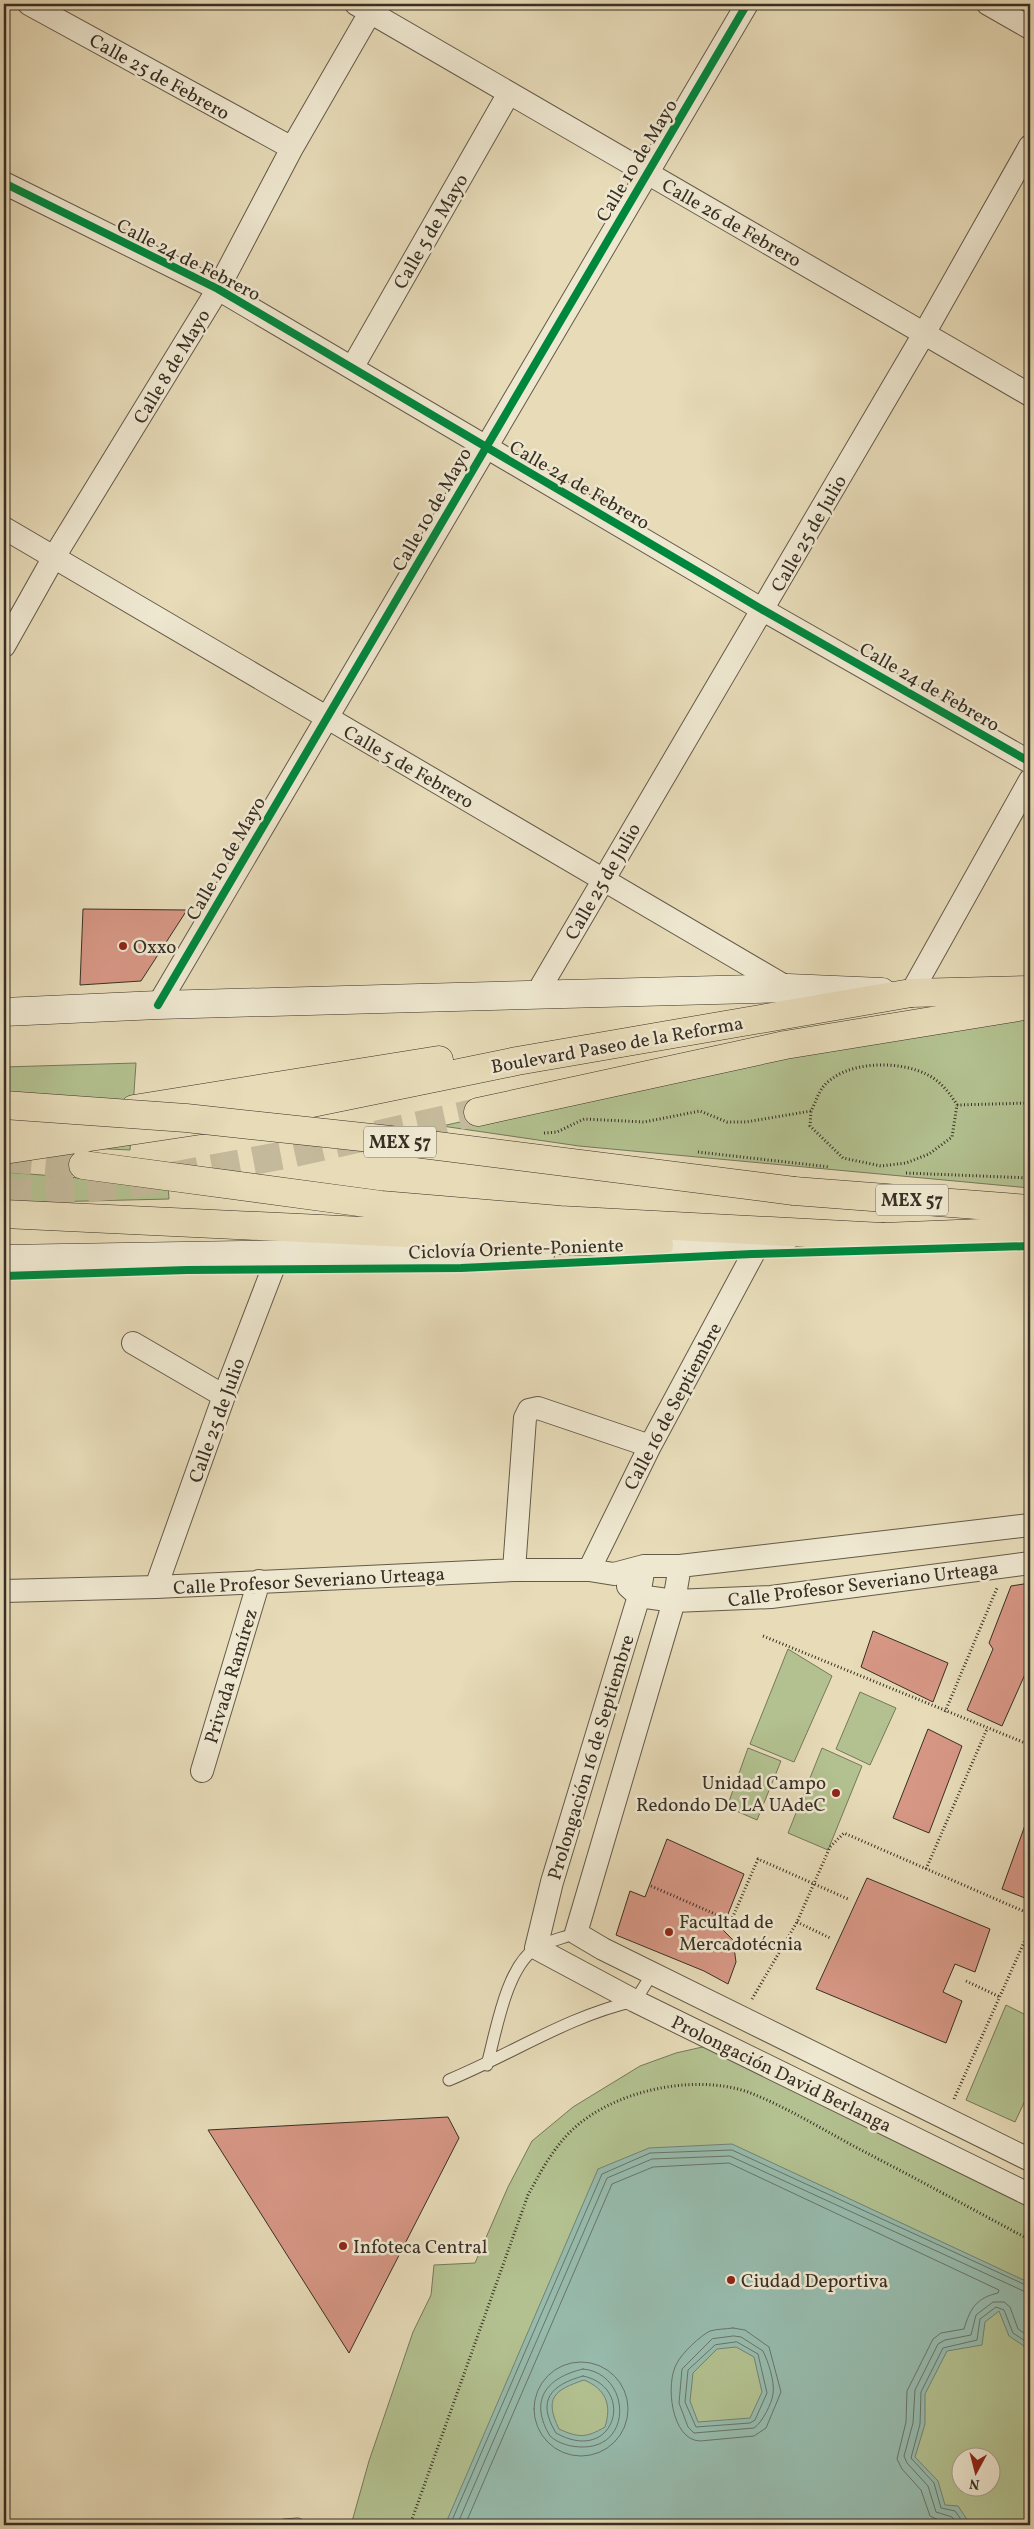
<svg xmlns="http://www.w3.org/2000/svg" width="1034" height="2529" font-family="Vollkorn,serif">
  <rect width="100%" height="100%" fill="#e7dbb8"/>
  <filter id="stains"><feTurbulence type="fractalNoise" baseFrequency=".004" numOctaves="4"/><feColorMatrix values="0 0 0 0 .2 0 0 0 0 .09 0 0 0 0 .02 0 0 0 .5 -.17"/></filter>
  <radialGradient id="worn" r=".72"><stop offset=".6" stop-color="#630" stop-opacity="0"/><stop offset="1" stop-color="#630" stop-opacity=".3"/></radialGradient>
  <path fill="#b3c190" stroke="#76785a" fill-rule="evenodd" d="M1030,1015v173l-451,-42 -137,-20 340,-75z
    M136,1063l-6,87 -126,-6v-77z
    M4,1172l164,13 1,14 -165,4z
    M788,1649l44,27 -38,86 -44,-18z
    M860,1692l36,16 -26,57 -34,-16z
    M748,1748l33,13 -24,59 -30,-13z
    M822,1748l40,18 -34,84 -40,-17z
    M1006,2005l24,12v73l-15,32 -49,-22z
    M711,2045l319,158v322h-679l18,-64 44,-129 18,-37 3,-30 41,-2 33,-76 24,-46 41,-34 67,-41 36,-13zM962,2456h30v30h-30z"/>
  <path fill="#97bbad" stroke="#718376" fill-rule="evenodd" d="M732,2144l298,139v67l-21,-14 -10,-25 -14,11 -3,23 -35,6 -22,43v30l-10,33 23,24 7,24 13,1 12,18 20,1h-545l153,-356 51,-21zM736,2347l18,10 8,35 -12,26 -52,4 -8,-21 3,-28 24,-24zM584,2380c22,9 28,25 21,47 -19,11 -26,11 -46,2 -15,-31 -5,-39 25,-49z"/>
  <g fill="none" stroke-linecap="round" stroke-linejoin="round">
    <path stroke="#687568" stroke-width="1" d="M733,2328l12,2 24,17 12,45 -15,36 -12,8 -54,5c-29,-1 -35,-58 -23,-78 5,-10 23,-27 33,-32 7,-2 16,-2 23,-3z
      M734,2336l7,1 22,14c5,10 12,31 10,43 -1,9 -11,29 -19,34l-60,5 -6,-6 -9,-24 3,-34 30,-30z
      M737,2342l21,12 9,39 -12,27 -5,3 -54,4 -11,-25 3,-32 27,-25z
      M534 2409a47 47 0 1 1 94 0a47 47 0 1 1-94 0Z
      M583,2369c47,4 51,78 0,78 -12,0 -24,-3 -33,-11 -21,-35 -5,-58 33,-67z
      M583,2376c54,11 32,90 -27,57 -20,-33 -5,-48 27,-57z
      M450,2525l152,-351 48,-21 82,-3 298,137
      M457,2525l150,-347 45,-19 78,-3 300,138
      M465,2525l147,-341 41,-17 76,-4 270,127 -1,3c-22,5 -28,16 -34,36l-23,4 -8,6 -26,52 -1,31 -9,37 5,10 19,21 9,26 19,9
      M958,2525l-6,-8 -16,-5 -8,-26 -21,-23 -3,-7 9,-33 2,-33 23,-46 7,-4 26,-5 5,-20 17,-13h11l6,5 8,22 12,8
      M965,2525l-10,-14 -14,-3 -7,-25 -23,-25 9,-34 1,-32 22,-44 34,-8 3,-21 16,-12 8,3 9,23 17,11"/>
  </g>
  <path fill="#d79785" stroke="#382f24" d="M83,909l104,1 -46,71 -61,4z
    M1030,1583v91l-4,-2 -24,54 -35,-16 26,-61 -4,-6 22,-57z
    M873,1631l75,32 -15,39 -72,-35z
    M928,1729l34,17 -33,87 -36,-15z
    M1028,1817h2v83l-28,-11z
    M667,1839l77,35 -22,55 11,11 3,22 -8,22 -24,-13 -88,-36 14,-44 15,6z
    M867,1878l123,51 -15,43 -20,-8 -12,28 19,9 -16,42 -130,-54z
    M448,2117l11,21 -110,215 -141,-223z"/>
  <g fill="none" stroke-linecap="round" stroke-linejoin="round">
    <path stroke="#c4b99a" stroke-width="28" stroke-dasharray="28 14" stroke-linecap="butt" d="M4,1158l79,7
      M4,1194l120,-9 166,-31 188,-42"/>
    <defs>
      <path id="lane" d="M487,2065c9,-33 19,-98 49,-117 11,-7 28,-10 40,-15
        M449,2080c63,-26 119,-64 186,-79l17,-27
        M284,2525l14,-1"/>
      <path id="street" d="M29,4l263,144
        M356,4l674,391
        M988,4l42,24
        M4,183l214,106 545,321 267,152
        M352,368l157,-275
        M4,528l784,460
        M4,646l50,-89 164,-268 74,-141 83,-144
        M911,993l119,-213
        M536,995l389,-663 105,-186
        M158,1005l589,-1001
        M133,1343l91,53
        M644,1566l-5,30 -87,286 -16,66 99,53 395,194
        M680,1566l-6,35 -98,332 27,16 427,211
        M514,1570l11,-152 4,-8 9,-2 112,38
        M589,1570l61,-124 109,-203
        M628,1586l11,10 35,5 97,-4 259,-34
        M156,1587l68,-191 55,-143
        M4,1591l152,-4 358,-17h75l25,4 30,-8h36l350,-41
        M202,1771l57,-190"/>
      <path id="secondary" d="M4,1012l154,-7 630,-17 94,4
        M635,1246l147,-4
        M4,1259l538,-9"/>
      <path id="primary" d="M911,993l119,-3
        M883,1237l147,-6"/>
      <path id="highway" d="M134,1109l305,-49
        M478,1112l307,-67 245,-40
        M4,1130l85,-14
        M4,1150l303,-46 210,-43 394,-68
        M83,1165l298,40 179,15 323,17
        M794,1191l236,18
        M4,1214l655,31"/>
    </defs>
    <use href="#lane" stroke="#645a49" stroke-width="13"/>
    <use href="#street" stroke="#645a49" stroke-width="24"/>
    <use href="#secondary" stroke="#382f24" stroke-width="29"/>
    <use href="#primary" stroke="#382f24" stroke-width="29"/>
    <use href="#highway" stroke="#382f24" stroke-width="29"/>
    <path stroke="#382f24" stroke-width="3" stroke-dasharray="1 2.5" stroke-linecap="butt" d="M957,1105l73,-2
      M544,1133l13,-1 27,-13 60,3 56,-11 27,11h19l65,-11c4,-7 7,-18 12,-24 22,-27 77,-27 105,-12 12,6 22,18 29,30l-5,32 -23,17 -23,9 -25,3 -38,-8 -33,-32 1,-15
      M698,1152l132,15
      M906,1173l124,5
      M763,1636l267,109
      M945,1712l52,-124
      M926,1869l61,-140
      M651,1886l80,35 27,-62 90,40
      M797,1922l33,16
      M966,1981l34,16
      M752,1999l45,-77 33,-75 14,-14 186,81
      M954,2099l76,-170
      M410,2525l118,-330c12,-22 24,-45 42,-63 41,-41 123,-59 178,-40 39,15 77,39 115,59 56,29 111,59 167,89"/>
    <use href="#lane" stroke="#efe8d1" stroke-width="11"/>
    <use href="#street" stroke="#efe8d1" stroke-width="22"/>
    <use href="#secondary" stroke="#efe8d1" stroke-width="28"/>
    <use href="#primary" stroke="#e7dbb8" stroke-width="28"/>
    <use href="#highway" stroke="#e7dbb8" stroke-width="28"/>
    <defs>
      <path id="highway-bridge" d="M4,1105l182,13 204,22 404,51"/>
    </defs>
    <use href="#highway-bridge" stroke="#382f24" stroke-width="29" stroke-linecap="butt"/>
    <use href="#highway-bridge" stroke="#e7dbb8" stroke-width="28"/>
    <defs>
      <path id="cycleway" d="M4,183l214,106 545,321 267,152
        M158,1005l589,-1001
        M4,1276l183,-6 274,-2 291,-14 278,-8"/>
    </defs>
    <use href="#cycleway" stroke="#efe8d1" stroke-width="11"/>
    <use href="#cycleway" stroke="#00873e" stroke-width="8"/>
  </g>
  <g fill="#8f2418" stroke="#efe8d1" stroke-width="2">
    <circle cx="123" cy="946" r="5"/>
    <circle cx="836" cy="1793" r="5"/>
    <circle cx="669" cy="1932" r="5"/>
    <circle cx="343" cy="2246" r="5"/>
    <circle cx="731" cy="2280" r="5"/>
  </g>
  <g text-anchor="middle" stroke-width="5" stroke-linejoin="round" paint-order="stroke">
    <g fill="#efe8d1" stroke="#6f6658" stroke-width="1">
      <rect x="364" y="1126.5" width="72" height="31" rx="4"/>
      <rect x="876" y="1184.5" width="72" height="31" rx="4"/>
    </g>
    <g font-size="18" font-weight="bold" fill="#382f24">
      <text x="400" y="1148">MEX 57</text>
      <text x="912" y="1206">MEX 57</text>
    </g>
    <g font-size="19" fill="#382f24" stroke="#efe8d1">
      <text transform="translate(160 76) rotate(29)" y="7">Calle 25 de Febrero</text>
      <text transform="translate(636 160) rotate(-59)" y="7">Calle 10 de Mayo</text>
      <text transform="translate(732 222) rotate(30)" y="7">Calle 26 de Febrero</text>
      <text transform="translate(430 231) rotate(-60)" y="7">Calle 5 de Mayo</text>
      <text transform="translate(189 259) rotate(27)" y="7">Calle 24 de Febrero</text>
      <text transform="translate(171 366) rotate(-59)" y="7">Calle 8 de Mayo</text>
      <text transform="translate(580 484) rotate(30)" y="7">Calle 24 de Febrero</text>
      <text transform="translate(431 509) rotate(-60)" y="7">Calle 10 de Mayo</text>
      <text transform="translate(808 533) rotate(-60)" y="7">Calle 25 de Julio</text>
      <text transform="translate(930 686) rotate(30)" y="7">Calle 24 de Febrero</text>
      <text transform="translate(409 766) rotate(30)" y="7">Calle 5 de Febrero</text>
      <text transform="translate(225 858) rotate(-60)" y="7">Calle 10 de Mayo</text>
      <text transform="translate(602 881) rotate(-60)" y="7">Calle 25 de Julio</text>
      <text transform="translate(617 1044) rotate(-10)" y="7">Boulevard Paseo de la Reforma</text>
      <text transform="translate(516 1248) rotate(-2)" y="7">Ciclovía Oriente-Poniente</text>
      <text transform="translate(672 1406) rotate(-62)" y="7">Calle 16 de Septiembre</text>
      <text transform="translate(216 1420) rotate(-70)" y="7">Calle 25 de Julio</text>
      <text transform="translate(309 1580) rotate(-3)" y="7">Calle Profesor Severiano Urteaga</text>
      <text transform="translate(863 1583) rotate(-7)" y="7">Calle Profesor Severiano Urteaga</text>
      <text transform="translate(230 1676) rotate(-73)" y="7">Privada Ramírez</text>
      <text transform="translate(590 1757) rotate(-73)" y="7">Prolongación 16 de Septiembre</text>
      <text transform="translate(782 2073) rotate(26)" y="7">Prolongación David Berlanga</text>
    </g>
    <g font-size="19" fill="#382f24" stroke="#efe8d1" text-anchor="start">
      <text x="133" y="953">Oxxo</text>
      <text x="826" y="1789" text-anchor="end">Unidad Campo<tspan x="826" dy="22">Redondo De LA UAdeC</tspan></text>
      <text x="679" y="1928">Facultad de<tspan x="679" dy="22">Mercadotécnia</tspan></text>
      <text x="353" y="2253">Infoteca Central</text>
      <text x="741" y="2287">Ciudad Deportiva</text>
    </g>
  </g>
  <rect width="1034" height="2529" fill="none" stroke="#e7dbb8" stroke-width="20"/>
  <rect x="5" y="5" width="1024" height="2519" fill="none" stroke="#382f24" stroke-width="2.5"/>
  <rect x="10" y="10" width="1014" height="2509" fill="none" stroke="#382f24"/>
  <g transform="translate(976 2472) rotate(187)"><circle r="24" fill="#efe8d1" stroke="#a69e8c"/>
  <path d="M0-4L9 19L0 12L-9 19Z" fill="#8f2418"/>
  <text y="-8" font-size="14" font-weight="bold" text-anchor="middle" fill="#382f24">N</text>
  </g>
  <rect width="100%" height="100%" filter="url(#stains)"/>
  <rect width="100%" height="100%" fill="url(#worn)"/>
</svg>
